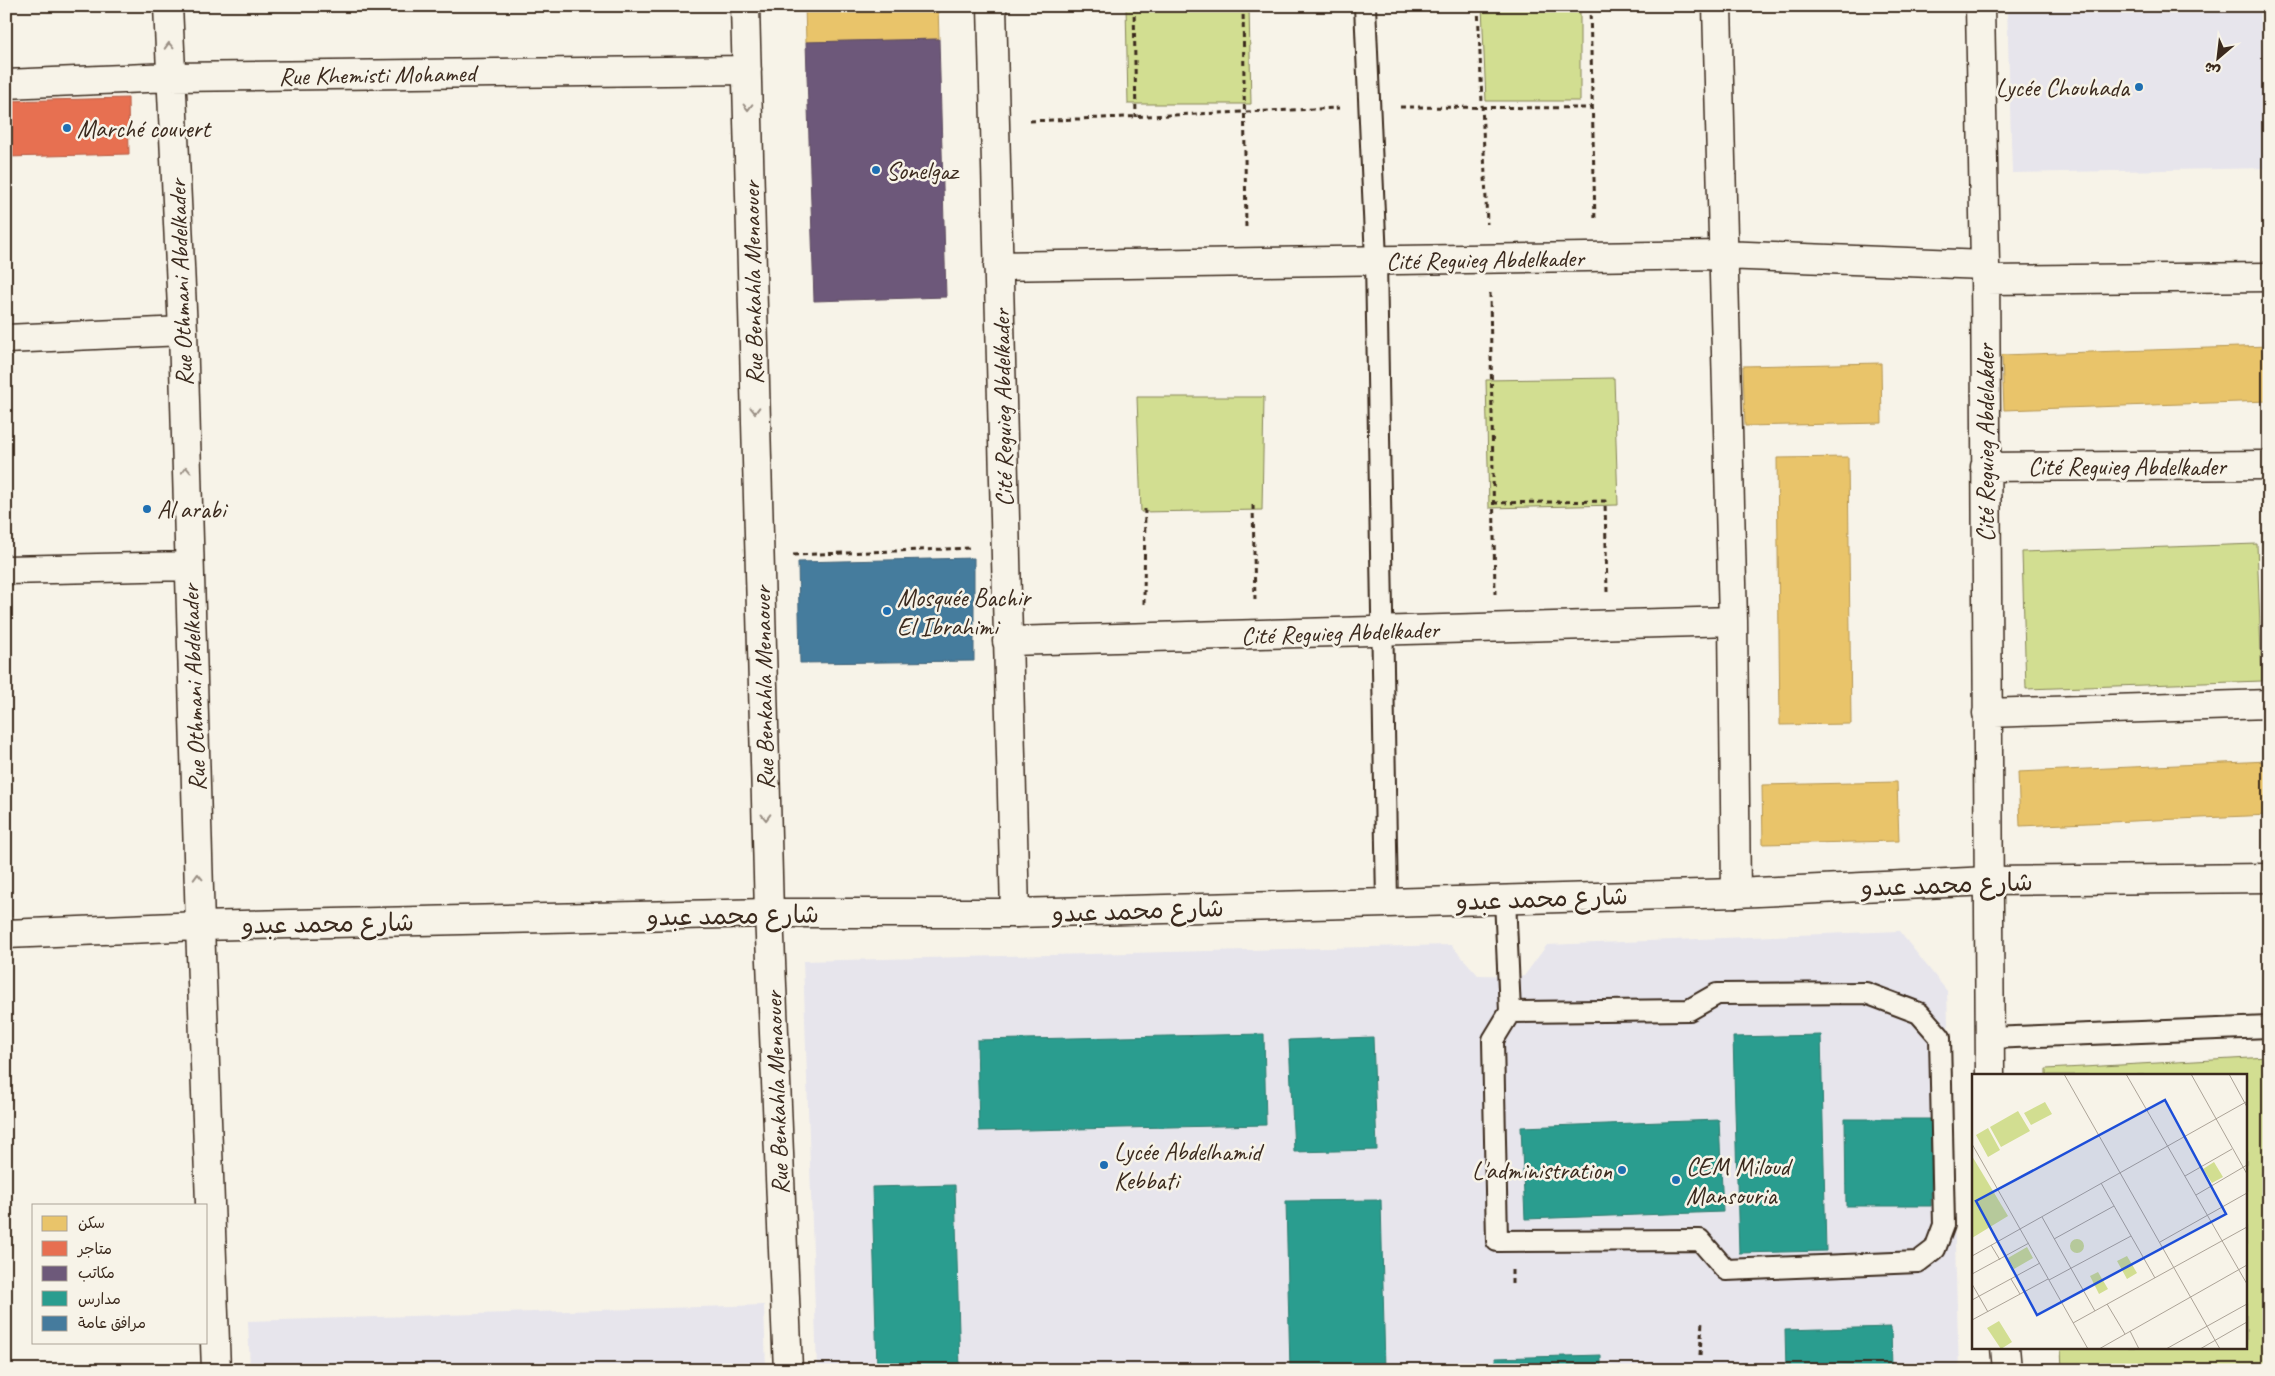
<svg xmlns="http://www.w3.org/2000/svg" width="2275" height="1376" font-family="Caveat,'Playpen Sans Arabic',sans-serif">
  <rect width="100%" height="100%" fill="#f7f3e8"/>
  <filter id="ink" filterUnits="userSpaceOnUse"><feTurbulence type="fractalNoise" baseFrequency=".02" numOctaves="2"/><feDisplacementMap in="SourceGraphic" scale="10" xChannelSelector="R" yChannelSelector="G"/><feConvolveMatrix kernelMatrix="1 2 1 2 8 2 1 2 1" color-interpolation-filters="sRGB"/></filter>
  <g filter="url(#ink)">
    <path fill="#e7e5ec" d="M2007,6h262v162l-257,5z
      M2264,526h5v112z
      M1899,931l48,60 12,379h-1142l-14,-409 648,-16 27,30 46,1 23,-31z
      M764,1305l2,65h-516l-2,-49z"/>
    <path fill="#d2de91" stroke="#868458" d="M1126,6h123l2,98h-123z
      M1482,6h98v95h-94z
      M1614,378l4,127 -129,3 -3,-128z
      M1137,397h127l-2,113 -121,2z
      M2257,544l5,137 -236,8 -4,-137z
      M2269,1057v313h-207l-1,-23h185v-272h-200v-6z"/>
    <path fill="#e9c46a" stroke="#b59653" d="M805,6h133l1,33 -133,3z
      M2269,346v55l-265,9 -2,-55z
      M1881,363l1,60 -137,3 -2,-60z
      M1848,457l3,267 -71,1 -3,-267z
      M2269,761v54l-249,11 -2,-54z
      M1897,782l2,59 -136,3 -1,-59z"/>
    <path fill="#e76f51" stroke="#b35a42" d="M128,98l1,56 -123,3v-56z"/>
    <path fill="#6d597a" stroke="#5e4b5e" d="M939,39l7,258 -132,4 -8,-259z"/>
    <path fill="#2a9d8f" stroke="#2f7a6d" d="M1264,1034l2,91 -287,6 -2,-91z
      M1821,1035l5,216 -87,2 -6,-216z
      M1373,1037l4,113 -83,2 -5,-112z
      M1845,1119h86v87h-85z
      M1719,1120l4,92 -198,7 -4,-92z
      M955,1185l5,185h-83l-5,-183z
      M1381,1200l4,170h-95l-4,-169z
      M1891,1327l1,43h-106l-1,-40z
      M1601,1355v15h-105l-1,-12z"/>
    <path fill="#457b9d" stroke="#426377" d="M974,558v103l-174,2 -2,-101z"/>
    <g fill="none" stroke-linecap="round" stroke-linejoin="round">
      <defs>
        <path id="service" d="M1365,6l11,254 11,643
          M1505,899l5,113 179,-2 28,-16 149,-1 53,20 21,24 4,188 -9,24 -17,13 -192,8 -26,-30 -203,1 -4,-201 17,-28
          M1990,1038l279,-11"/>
        <path id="minor" d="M168,6l15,325 17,595 16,444
          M745,6l24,907 19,457
          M992,6l23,907
          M1717,6l16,615 3,272
          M1980,6l5,259 5,810
          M6,84l164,-7 577,-7
          M998,266l725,-11 262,10
          M1985,280l284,-3
          M6,339l177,-8
          M1985,467l284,-2
          M6,570l183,-4
          M1007,641l726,-20
          M1987,713l282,-9
          M2005,1347l2,23"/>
        <path id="tertiary" d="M6,934l194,-8 569,-13h246l372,-10 349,-10 253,-12 280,-3"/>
      </defs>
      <use href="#service" stroke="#3b2a1e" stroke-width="24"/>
      <use href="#minor" stroke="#3b2a1e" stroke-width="31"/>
      <use href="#tertiary" stroke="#3b2a1e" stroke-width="31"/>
      <path stroke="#3b2a1e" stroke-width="3" stroke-dasharray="5 4" stroke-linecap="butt" d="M1134,6l2,111
        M1243,6l3,223
        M1478,6l9,218
        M1590,6l5,216
        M1400,107l192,1
        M1030,121l309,-13
        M1490,293l5,301
        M1493,503l112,-2 2,91
        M1253,505l2,96
        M793,555l178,-7
        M1144,604l1,-99
        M1512,1270v18
        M1700,1355l2,-34"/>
      <use href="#service" stroke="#f7f3e8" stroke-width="20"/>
      <use href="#minor" stroke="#f7f3e8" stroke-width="28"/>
      <use href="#tertiary" stroke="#f7f3e8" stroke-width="28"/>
    </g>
    <defs><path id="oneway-chevron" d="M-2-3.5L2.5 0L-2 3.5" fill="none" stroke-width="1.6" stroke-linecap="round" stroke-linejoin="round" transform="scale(1.25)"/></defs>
    <g stroke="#998e83">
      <use href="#oneway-chevron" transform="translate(169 46) rotate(-92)"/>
      <use href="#oneway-chevron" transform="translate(748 107) rotate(89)"/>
      <use href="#oneway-chevron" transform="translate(755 410) rotate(89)"/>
      <use href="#oneway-chevron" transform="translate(186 470) rotate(-92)"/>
      <use href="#oneway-chevron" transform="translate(766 817) rotate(89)"/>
      <use href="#oneway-chevron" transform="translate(198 877) rotate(-92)"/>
    </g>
  </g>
  <g fill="#1f6fb2" stroke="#f7f3e8" stroke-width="2">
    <circle cx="2139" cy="87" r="5"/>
    <circle cx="67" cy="128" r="5"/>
    <circle cx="876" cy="170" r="5"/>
    <circle cx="147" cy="509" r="5"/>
    <circle cx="887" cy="611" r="5"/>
    <circle cx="1104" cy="1165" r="5"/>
    <circle cx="1622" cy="1170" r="5"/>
    <circle cx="1676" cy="1180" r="5"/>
  </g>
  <g text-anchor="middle" stroke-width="5" stroke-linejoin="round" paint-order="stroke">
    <g font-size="25" fill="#3b2a1e" stroke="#f7f3e8">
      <text transform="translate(377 74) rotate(-1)" y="9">Rue Khemisti Mohamed</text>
      <text transform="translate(1485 259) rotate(-1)" y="9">Cité Reguieg Abdelkader</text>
      <text transform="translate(180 283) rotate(-92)" y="9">Rue Othmani Abdelkader</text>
      <text transform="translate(752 283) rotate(-91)" y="9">Rue Benkahla Menaouer</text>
      <text transform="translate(1002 408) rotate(-91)" y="9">Cité Reguieg Abdelkader</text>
      <text transform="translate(1985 443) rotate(-90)" y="9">Cité Reguieg Abdelakder</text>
      <text x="2127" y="475">Cité Reguieg Abdelkader</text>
      <text transform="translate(1340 632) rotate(-2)" y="9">Cité Reguieg Abdelkader</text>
      <text transform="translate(193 688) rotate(-92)" y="9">Rue Othmani Abdelkader</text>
      <text transform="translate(763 688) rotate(-91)" y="9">Rue Benkahla Menaouer</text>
      <text transform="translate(1947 884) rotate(-2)" y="9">شارع محمد عبدو</text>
      <text transform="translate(1542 898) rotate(-2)" y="9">شارع محمد عبدو</text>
      <text transform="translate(1138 910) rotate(-2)" y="9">شارع محمد عبدو</text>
      <text transform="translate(733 915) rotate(-1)" y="9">شارع محمد عبدو</text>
      <text transform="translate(328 923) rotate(-1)" y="9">شارع محمد عبدو</text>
      <text transform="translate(776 1093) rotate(-92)" y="9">Rue Benkahla Menaouer</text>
    </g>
    <g font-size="25" fill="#3b2a1e" stroke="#f7f3e8" text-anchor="start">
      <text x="2129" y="96" text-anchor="end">Lycée Chouhada</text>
      <text x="77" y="137">Marché couvert</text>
      <text x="886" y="179">Sonelgaz</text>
      <text x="157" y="518">Al arabi</text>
      <text x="897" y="606">Mosquée Bachir<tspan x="897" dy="29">El Ibrahimi</tspan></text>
      <text x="1114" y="1160">Lycée Abdelhamid<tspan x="1114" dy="29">Kebbati</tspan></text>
      <text x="1686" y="1175">CEM Miloud<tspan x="1686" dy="29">Mansouria</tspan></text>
      <text x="1612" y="1179" text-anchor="end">L'administration</text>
    </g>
  </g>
  <g transform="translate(1972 1074)">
    <rect width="275" height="275" fill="#f7f3e8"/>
    <path d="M73,28l7,12 -21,11 -7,-12zM46,37l12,20 -29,16 -11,-20zM16,54l12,22 -12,7 -12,-22zM0,82l36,60 -36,22zM242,88l9,15 -11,6 -9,-14zM98 172a7 7 0 1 1 14 0a7 7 0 1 1-14 0ZM55,173l6,11 -19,11 -6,-11zM155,182l10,17 -10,6 -10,-18zM126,198l10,17 -9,5 -9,-18zM27,247l13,21 -11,7 -14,-21z" fill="#d2de91"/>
    <path fill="none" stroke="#aca397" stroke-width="1" d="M92,0l156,275M154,0l121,210M219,0l56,100M257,0l18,33M0,70l116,205M213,102l47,-27M129,109l54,95M224,121l51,-30M70,143l53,94M82,165l60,-33M188,168l87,-49M19,171l9,15M0,182l274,-154M0,200l57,-31M39,205l9,15M77,206l82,-44M0,210l16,28M0,226l68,-37M135,230l18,30M0,246l76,-41M101,249l174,-96M158,257l9,18M127,275l148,-84M194,275l81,-45M228,275l47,-27"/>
    <path fill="#1d4ed8" fill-opacity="0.15" stroke="#1d4ed8" stroke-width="2.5" d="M193,26l61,114 -189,101 -61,-114z"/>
    <rect width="275" height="275" fill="none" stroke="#3b2a1e" stroke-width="2.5"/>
  </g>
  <rect width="2275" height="1376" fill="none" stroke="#f7f3e8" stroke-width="25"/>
  <rect x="12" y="12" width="2250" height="1351" fill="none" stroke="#3b2a1e" stroke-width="2" filter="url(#ink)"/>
  <rect x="32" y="1204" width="175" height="140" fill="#f7f3e8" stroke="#aca397"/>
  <rect x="42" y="1216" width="25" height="15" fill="#e9c46a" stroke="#aca397"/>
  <text x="78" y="1228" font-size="15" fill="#3b2a1e">سكن</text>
  <rect x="42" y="1241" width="25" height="15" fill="#e76f51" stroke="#aca397"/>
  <text x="78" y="1254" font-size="15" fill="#3b2a1e">متاجر</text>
  <rect x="42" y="1266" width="25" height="15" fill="#6d597a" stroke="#aca397"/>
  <text x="78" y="1278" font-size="15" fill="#3b2a1e">مكاتب</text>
  <rect x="42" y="1291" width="25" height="15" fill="#2a9d8f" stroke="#aca397"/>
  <text x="78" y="1304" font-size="15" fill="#3b2a1e">مدارس</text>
  <rect x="42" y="1316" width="25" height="15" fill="#457b9d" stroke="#aca397"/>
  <text x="78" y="1328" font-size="15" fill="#3b2a1e">مرافق عامة</text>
  <g transform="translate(2218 58) rotate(208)" stroke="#f7f3e8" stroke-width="4" paint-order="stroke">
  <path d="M0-4L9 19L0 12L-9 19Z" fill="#3b2a1e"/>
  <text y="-8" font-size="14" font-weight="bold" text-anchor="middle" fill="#3b2a1e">ش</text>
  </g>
</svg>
